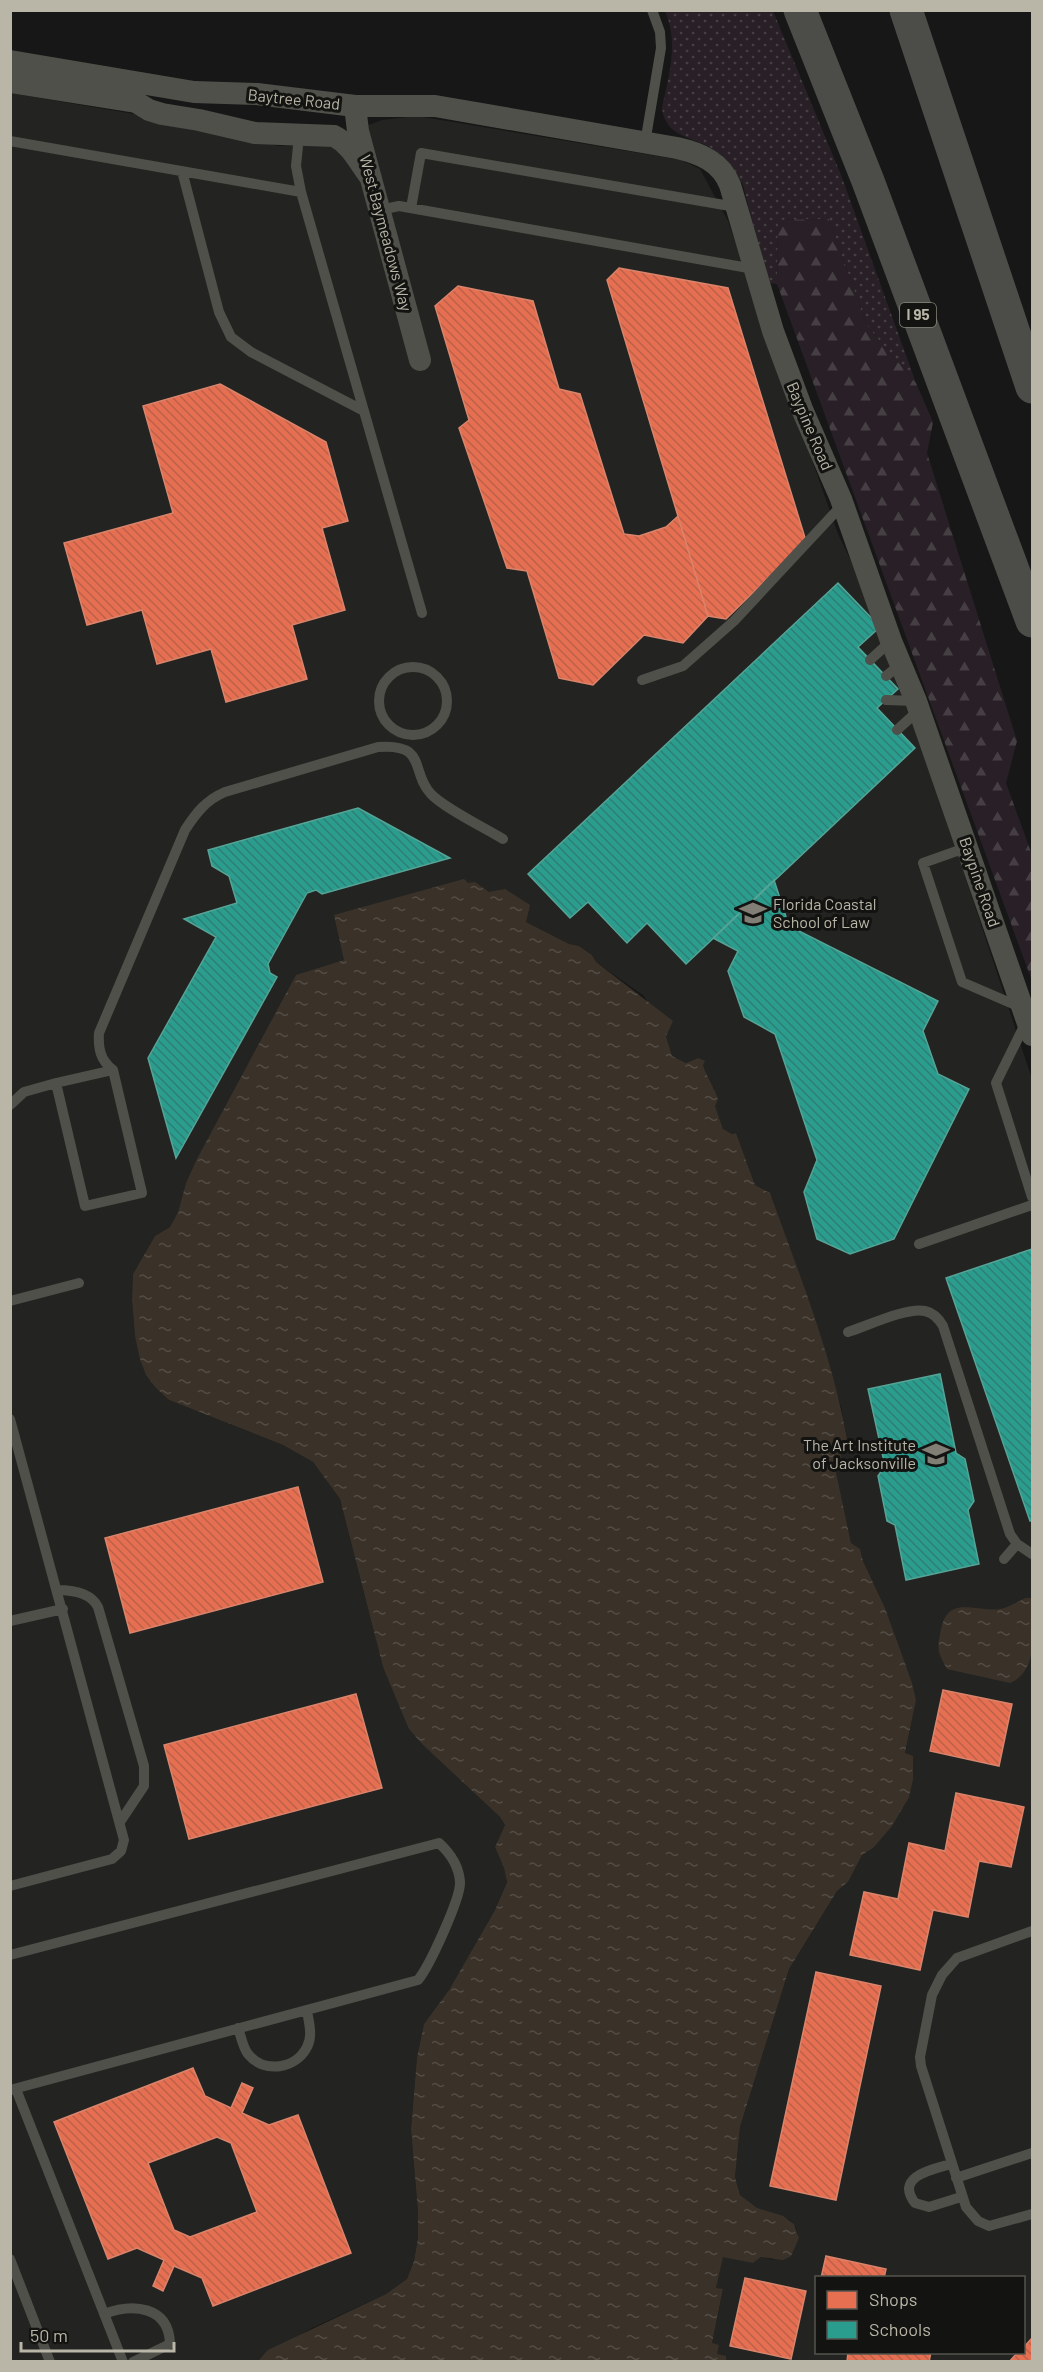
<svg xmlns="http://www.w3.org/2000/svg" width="1043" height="2372" font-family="Barlow,sans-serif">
  <defs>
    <pattern id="grass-dots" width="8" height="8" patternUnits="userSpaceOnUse" patternTransform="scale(1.5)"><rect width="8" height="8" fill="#282026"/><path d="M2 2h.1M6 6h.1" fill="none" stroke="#453e43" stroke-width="1.8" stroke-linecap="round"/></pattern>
    <pattern id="forest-firs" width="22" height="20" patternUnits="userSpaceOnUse" patternTransform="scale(1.5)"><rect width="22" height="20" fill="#282026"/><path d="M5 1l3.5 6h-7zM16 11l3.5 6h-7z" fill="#453e43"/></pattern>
    <pattern id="water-ripples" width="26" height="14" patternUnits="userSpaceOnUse" patternTransform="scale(1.5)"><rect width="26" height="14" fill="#3a3229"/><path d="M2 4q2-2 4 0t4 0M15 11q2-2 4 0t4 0" fill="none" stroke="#544d45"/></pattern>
    <pattern id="shops-back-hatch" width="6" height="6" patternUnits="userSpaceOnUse" patternTransform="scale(1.5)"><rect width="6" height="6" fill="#e76f51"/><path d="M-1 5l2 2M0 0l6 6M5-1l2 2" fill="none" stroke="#bb6149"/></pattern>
    <pattern id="schools-back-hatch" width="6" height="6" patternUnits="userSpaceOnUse" patternTransform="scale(1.5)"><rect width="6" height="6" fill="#2a9d8f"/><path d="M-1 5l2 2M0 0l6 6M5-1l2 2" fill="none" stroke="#2e7e73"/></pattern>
  </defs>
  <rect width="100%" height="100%" fill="#171717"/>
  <path fill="#232321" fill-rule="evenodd" d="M10,93l177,30 92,23 39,-2 64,-24 35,-4 264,44 19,9 28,52 110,313 45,93 149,452v1282h-306v-5l-9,-1 -5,-12 11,-53 -7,-2 7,-32 30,7 8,-6 12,3 26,-22 -3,-11 -6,-7 -33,-11 -17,-14 -5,-18 5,-50 49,-158 48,-78 11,-9 14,-27 11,-7 32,-94 11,-55 -31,-91 -22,-47 -3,-12 -9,-6 -16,-76 4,-19 8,-9 -6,-32 -38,-122 -33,-92 -15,-8 -19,-52 -4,1 -9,-5 -8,-23 -1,-18 -4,-3 -7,-20 -5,-7 -12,5 -14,-7 -6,-20 -22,-40 -48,-34 -4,-7 -13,-9 -10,-2 -43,-22 -51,-40 -131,78 -48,16 -110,207 -8,29 -8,15 -15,9 -22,38 -1,26 3,36 21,52 13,12 114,45 30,17 27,37 43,168 40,78 77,72 5,8 -10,22 9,21 3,13 -12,29 -46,80 -25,34 -7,33 -6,72 7,83v26l-4,23 -7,18 -21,15 -74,34 -51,29 -3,4h-247zM816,2278h208v74h-208z"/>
  <path fill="url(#grass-dots)" d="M665,11h108l68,164 75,208 -49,-57 -38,-107 -51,1 -1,64 -9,-1 -25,-98c-6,-12 -14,-25 -26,-33 -22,-17 -51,-12 -55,-44 7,-33 17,-65 3,-97z"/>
  <path fill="url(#forest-firs)" d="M829,219l38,107 49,57 17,39 -6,31 90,288 -11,42 26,72v126l-255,-697 1,-64z"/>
  <path fill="url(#water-ripples)" d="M464,879l4,4 7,-1 14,10 16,-3 25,16 -4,17 43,22 10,2 13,9 4,7 77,59 -7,15 6,20 14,7 12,-5 7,3 -2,4c4,13 11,22 15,34l-3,7 8,23 9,5 4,-1 19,52 15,8c28,78 63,165 77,246l-8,9 3,12 -7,7 16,76 9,6 3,12 22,47 27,75 4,17 -11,53 8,3v23l-4,18 -17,29 -19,22 -11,7 -14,27 -11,9 -48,78 -49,158 -5,50 5,18 17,13 26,8 11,8 5,14 -8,18 -8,4 -22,-3 -8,6 -30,-6 -7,31 7,1 -11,54 7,2 -2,9 9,2v5h-468l10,-11 118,-56 21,-15 7,-18 4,-23v-26l-7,-83 6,-72 7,-33 25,-34 46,-80 12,-28 -3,-14 -9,-21 10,-22 -5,-8 -77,-72 -14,-16 -26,-62 -43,-168 -27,-37 -30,-17 -114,-45 -13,-12 -10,-13 -6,-16 -5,-23 -3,-36 1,-26 22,-38 15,-9 8,-15 8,-29 11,-24 99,-184 48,-15 -10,-45z
    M1026,1598h6c1,28 8,72 -22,85l-63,-14c-10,-19 -10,-19 -6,-40 8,-35 34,-16 59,-20 8,-1 18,-8 26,-11z"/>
  <path fill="url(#shops-back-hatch)" stroke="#d9846b" stroke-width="1.5" fill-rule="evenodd" d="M619,268l109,20 78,253 -80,78 -18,-3 -101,-336z
    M458,286l75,15 26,88 21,5 44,140 15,2 27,-9 12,-11 30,100 -25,27 -39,-8 -51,50 -34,-7 -32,-107 -20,-3 -48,-140 10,-8 -34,-114z
    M220,384l106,58 22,79 -26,7 23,82 -53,15 15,54 -81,23 -15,-53 -54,15 -15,-54 -55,15 -23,-82 109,-30 -30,-107z
    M298,1487l25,95 -193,51 -25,-95z
    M943,1690l69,14 -13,62 -69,-15z
    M356,1694l26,94 -193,51 -25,-94z
    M956,1793l68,14 -13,60 -32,-6 -11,56 -35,-7 -13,60 -70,-15 14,-63 34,7 11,-56 36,8z
    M816,1972l65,14 -45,214 -66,-14z
    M193,2068l12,28 26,12 11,-25 11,5 -11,25 27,12 29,-10 53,138 -138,53 -11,-28 -28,-12 -11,25 -10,-5 11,-26 -27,-12 -29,11 -54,-137zM217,2137l14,6 26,69 -67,25 -16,-7 -26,-67z
    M826,2256l60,13 -2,9h-63z
    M745,2278l61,13 -15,68 -61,-13z
    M1032,2338v24h-23l9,-10h6v-5z
    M848,2352h83l-2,10h-82z"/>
  <path fill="url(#schools-back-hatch)" stroke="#55a496" stroke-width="1.5" d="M838,583l42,44 -22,20 40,42 -21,19 38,40 -229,216 -39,-41 -20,20 -39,-41 -18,16 -42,-44z
    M358,808l92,50 -128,36 -6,-4 -9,3 -39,71 2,9 7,4 -101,181 -28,-100 68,-121 -32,-18 53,-16 -8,-27 -17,-10 -4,-16z
    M774,880l15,46 149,75 -15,30 15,43 31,15 -75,150 -44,15 -33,-15 -13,-47 13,-32 -42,-126 -31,-17 -16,-46 10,-20 -25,-13z
    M1032,1249v272h-2l-84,-243z
    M940,1374l16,79 9,6 9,42 -6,9 11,54 -73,16 -11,-55 -8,-4 -9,-45 7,-10 -17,-77z"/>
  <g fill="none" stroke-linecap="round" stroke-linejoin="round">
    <path stroke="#50504a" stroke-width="10" d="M299,136l-3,30 5,26 121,421
      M10,141l291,51
      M645,143l16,-95 -1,-16 -8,-22
      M182,171l37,141 12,25 20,15 113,59
      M411,208l10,-55 315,54
      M380,210l19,-4 355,63
      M870,660l21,-19
      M379 701a34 34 0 1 1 68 0a34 34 0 1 1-68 0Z
      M886,676l15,-12
      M642,680l41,-14 51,-45 109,-117
      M886,700l29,1
      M897,730l22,-20
      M968,847l-45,16 39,119 58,25
      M1026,1022l-30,61 36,114
      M113,1070l-57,13 29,123 57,-13 -29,-123c-13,-10 -15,-22 -14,-37l86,-203c11,-17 21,-30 40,-38l153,-45c50,-4 32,25 53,47 13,14 54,34 72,45
      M10,1105l14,-13 32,-9
      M919,1244l113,-39
      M10,1301l69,-18
      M848,1332c19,-6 59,-25 77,-21 9,2 14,8 18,15l67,208 7,10 15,10
      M10,1419l114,421 -3,11 -9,8 -102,27
      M1004,1559l13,-15
      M57,1590c15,0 34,3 41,17l46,159v20l-24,36
      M10,1621l53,-12
      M1032,1931l-75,27 -15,17 -10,20 -12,62 1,9 45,141 12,14 11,5 43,-12
      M10,1955l429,-112c12,11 20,23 21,39 1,16 -31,85 -42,98l-408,110
      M238,2028c3,8 5,20 10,26 16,20 48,15 59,-7 6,-11 2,-24 0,-36
      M16,2089l107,273
      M951,2164c-17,5 -57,12 -36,39l14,4 32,-10
      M956,2178l76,-25
      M10,2259l40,103
      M104,2314c29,-11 65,-8 66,30l-37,18"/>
    <path stroke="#50504a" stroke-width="22" d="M10,61l184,31 63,2 98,12h80l242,42c23,5 44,14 53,37l43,146 29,78 39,90 50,142 25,60 116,334
      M10,82l126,20 13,8 13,4 37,6 56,13 79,3c18,9 25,27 37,42
      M355,106l3,25 62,229"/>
    <path stroke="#4c4c48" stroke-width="33" d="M800,10l68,171 164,440
      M906,10l126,377"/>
  </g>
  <defs>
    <symbol id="university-bare" viewBox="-9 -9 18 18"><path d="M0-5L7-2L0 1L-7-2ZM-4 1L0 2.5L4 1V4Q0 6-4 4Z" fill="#807e75" stroke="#131311" stroke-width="2.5" paint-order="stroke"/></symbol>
    <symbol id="school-bare" viewBox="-9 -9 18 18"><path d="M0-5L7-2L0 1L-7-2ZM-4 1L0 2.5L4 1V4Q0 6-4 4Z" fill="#807e75" stroke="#131311" stroke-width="2.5" paint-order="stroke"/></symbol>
  </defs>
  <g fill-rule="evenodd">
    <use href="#university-bare" x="734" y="894" width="38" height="38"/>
    <use href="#school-bare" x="917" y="1435" width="38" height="38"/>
  </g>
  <g text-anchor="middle" stroke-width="6" stroke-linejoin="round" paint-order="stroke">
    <rect fill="#131311" stroke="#87857a" stroke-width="1.5" x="900" y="303" width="36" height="24" rx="4.5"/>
    <g font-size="15" font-weight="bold" fill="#b9b6a7">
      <text x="918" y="320">I 95</text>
    </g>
    <g font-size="16" fill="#b9b6a7" stroke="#131311">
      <text transform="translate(294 99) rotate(6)" y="6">Baytree Road</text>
      <text transform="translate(386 233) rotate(75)" y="6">West Baymeadows Way</text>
      <text transform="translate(810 426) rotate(67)" y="6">Baypine Road</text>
      <text transform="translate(980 882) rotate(71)" y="6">Baypine Road</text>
    </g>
    <g font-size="16" fill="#b9b6a7" stroke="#131311" text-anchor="start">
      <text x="773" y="910">Florida Coastal<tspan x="773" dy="18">School of Law</tspan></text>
      <text x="916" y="1451" text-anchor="end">The Art Institute<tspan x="916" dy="18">of Jacksonville</tspan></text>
    </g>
  </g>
  <rect width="1043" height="2372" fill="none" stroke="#b9b6a7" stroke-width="24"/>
  <rect x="815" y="2276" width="210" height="78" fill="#131311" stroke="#55544d" stroke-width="1.5"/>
  <rect x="827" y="2291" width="30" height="18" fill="#e76f51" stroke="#55544d" stroke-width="1.5"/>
  <text x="869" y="2306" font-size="18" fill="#b9b6a7">Shops</text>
  <rect x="827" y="2321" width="30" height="18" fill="#2a9d8f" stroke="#55544d" stroke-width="1.5"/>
  <text x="869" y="2336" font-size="18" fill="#b9b6a7">Schools</text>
  <path d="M21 2342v9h153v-9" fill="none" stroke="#b9b6a7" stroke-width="3"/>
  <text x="30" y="2342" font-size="18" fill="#b9b6a7" stroke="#131311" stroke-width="4.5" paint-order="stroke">50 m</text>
</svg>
